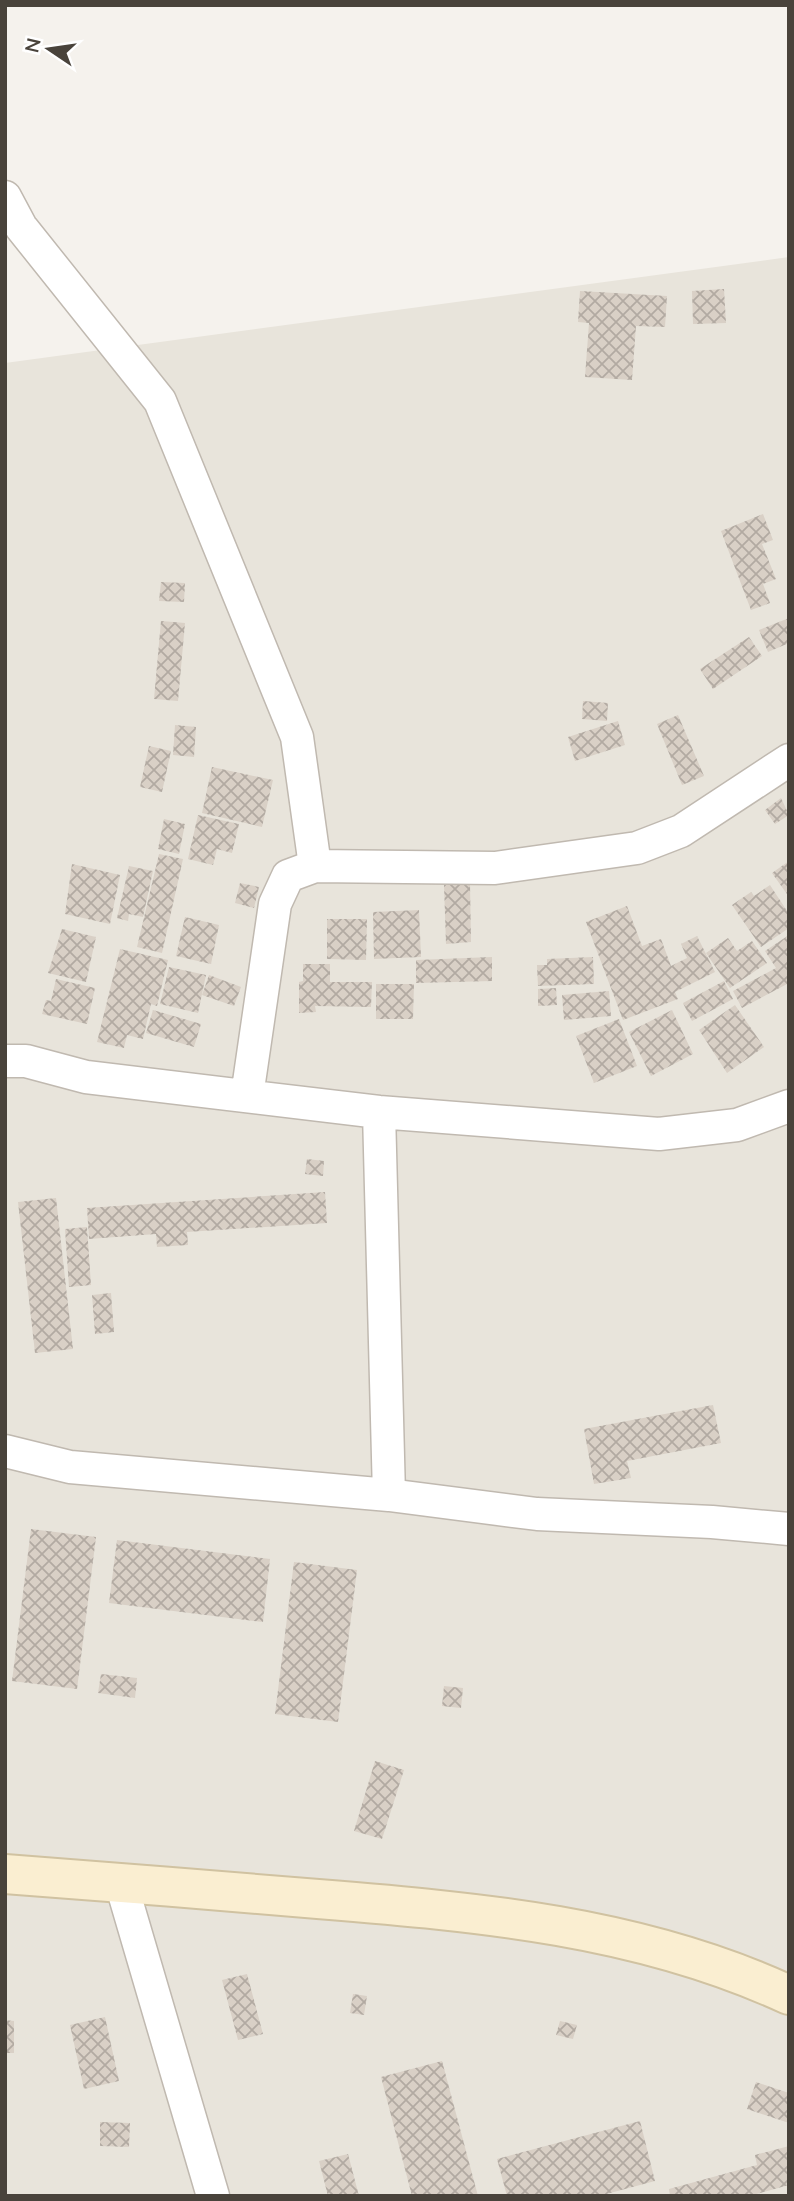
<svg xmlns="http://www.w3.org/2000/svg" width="794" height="2201" font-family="'Nunito Sans',sans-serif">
  <defs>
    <pattern id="building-cross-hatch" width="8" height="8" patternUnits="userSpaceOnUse" patternTransform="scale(1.75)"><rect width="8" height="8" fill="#d9d0c6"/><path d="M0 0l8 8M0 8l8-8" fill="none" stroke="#b2aaa2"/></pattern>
  </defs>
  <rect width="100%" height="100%" fill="#f5f2ed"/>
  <path fill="#e8e4db" d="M789,257v1939h-784v-1833z"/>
  <path fill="url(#building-cross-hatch)" d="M724,289l2,34 -33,1 -1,-33z
    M580,291l87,5 -2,31 -29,-1 -4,54 -47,-3 4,-54 -11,-1z
    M763,514l10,26 -11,4 14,35 -13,5 7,19 -19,7 -30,-79z
    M161,582l24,1 -1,19 -25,-1z
    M789,618v25l-21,9 -9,-22z
    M161,621l24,2 -7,78 -24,-2z
    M749,637l13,19 -49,33 -13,-20z
    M583,701l25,2 -1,18 -25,-2z
    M678,715l26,61 -22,9 -25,-61z
    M618,721l7,24 -50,16 -7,-24z
    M175,725l21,2 -2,30 -21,-2z
    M149,746l22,5 -9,41 -22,-5z
    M212,767l61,13 -11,47 -60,-14z
    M781,798l8,17 -14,9 -10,-14z
    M198,815l41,9 -7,29 -15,-4 -4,16 -25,-6z
    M164,819l21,5 -6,30 -21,-5z
    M159,854l24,5 -21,94 -25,-6z
    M789,861v36l-17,-24z
    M72,864l48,11 -10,49 -45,-10z
    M129,866l24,5 -10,46 -14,-3 -1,7 -11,-3z
    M240,883l19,4 -5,21 -19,-5z
    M470,884l1,58 -25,2 -2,-59z
    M770,885l19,29v14l-28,19 -29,-42 19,-13 3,4z
    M627,906l15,40 19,-7 10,27 16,-8 -6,-14 16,-8 18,36 -40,20 3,7 -55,21 -37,-98z
    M419,910l2,47 -47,2 -1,-47z
    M185,917l34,8 -8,39 -35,-8z
    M327,919h40l-1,41 -39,-1z
    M62,929l34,8 -10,45 -38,-9z
    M789,935v48l-47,25 -9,-17 43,-23 -11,-17z
    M728,938l9,13 15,-10 15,22 -37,25 -24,-35z
    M120,949l48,11 -11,46 -6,-2 -8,35 -16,-4 -3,13 -27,-6z
    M492,957v24l-76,2v-23z
    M593,957l1,27 -56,2 -1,-21h10v-6z
    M303,964h27v18h42l-1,25 -56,-1 1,6 -17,1v-31l4,-1z
    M169,967l37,8 -8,38 -38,-9z
    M209,975l32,12 -7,19 -32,-11z
    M56,979l39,9 -8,36 -45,-10 4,-14 5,1z
    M724,981l9,18 -41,22 -9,-18z
    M376,984h38l-1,35h-37z
    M556,988l1,17 -19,1v-17z
    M609,991l2,25 -47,4 -2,-25z
    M735,1005l29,42 -37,26 -28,-43z
    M153,1010l48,14 -7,23 -48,-14z
    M672,1010l21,44 -42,22 -22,-44z
    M619,1019l18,47 -43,17 -18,-47z
    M307,1159l17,2 -1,15 -18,-2z
    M325,1192l2,31 -140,9 1,13 -31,2 -1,-13 -67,5 -2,-31z
    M56,1198l17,151 -38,4 -17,-151z
    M87,1227l4,58 -22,2 -4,-58z
    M111,1293l3,39 -19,2 -3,-39z
    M713,1405l8,38 -94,18 4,17 -37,6 -10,-55z
    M31,1529l65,8 -19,152 -65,-8z
    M117,1540l153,19 -7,63 -154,-19z
    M294,1562l63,8 -19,152 -63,-8z
    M101,1674l36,4 -2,20 -37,-5z
    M444,1686l19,2 -2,20 -19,-2z
    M375,1761l29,9 -22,69 -28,-8z
    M247,1974l16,60 -25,6 -16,-60z
    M353,1994l14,2 -3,19 -14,-2z
    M105,2017l14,64 -35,8 -14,-64z
    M5,2020l9,1v32h-9z
    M560,2021l17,4 -4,14 -17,-4z
    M442,2061l36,135h-66l-31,-119z
    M756,2082l33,11v30l-42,-14z
    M640,2121l15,60 -56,15h-92l-10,-37z
    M100,2122l30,1 -1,24 -29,-1z
    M789,2146v39l-40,11h-79l-1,-7 88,-24 -2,-10z
    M348,2154l11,42h-31l-9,-35z"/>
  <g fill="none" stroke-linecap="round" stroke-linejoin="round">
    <defs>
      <path id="street" d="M5,197l16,30 139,174 137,336 18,129
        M5,1061h21l60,16 293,35 280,22 78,-9 52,-19
        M247,1096l28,-192 13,-28 27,-10 180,2 142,-20 44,-17 108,-71
        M379,1112l10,383
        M5,1451l65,16 319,28 148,19 175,8 77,7
        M121,1883l92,313"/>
      <path id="secondary" d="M5,1874c104,8 209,16 313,25 161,13 322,27 471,96"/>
    </defs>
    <use href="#street" stroke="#c0b9b0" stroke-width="35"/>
    <use href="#secondary" stroke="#d0c2a1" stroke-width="42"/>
    <use href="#street" stroke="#fff" stroke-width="32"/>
    <use href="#secondary" stroke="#faeed1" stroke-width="38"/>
  </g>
  <rect width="794" height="2201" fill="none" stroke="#49433b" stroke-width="14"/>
  <g transform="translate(49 49) rotate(283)" stroke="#ffffff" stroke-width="5" paint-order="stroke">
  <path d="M0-5L12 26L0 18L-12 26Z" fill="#49433b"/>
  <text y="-10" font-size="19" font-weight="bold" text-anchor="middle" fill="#49433b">N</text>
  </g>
</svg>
